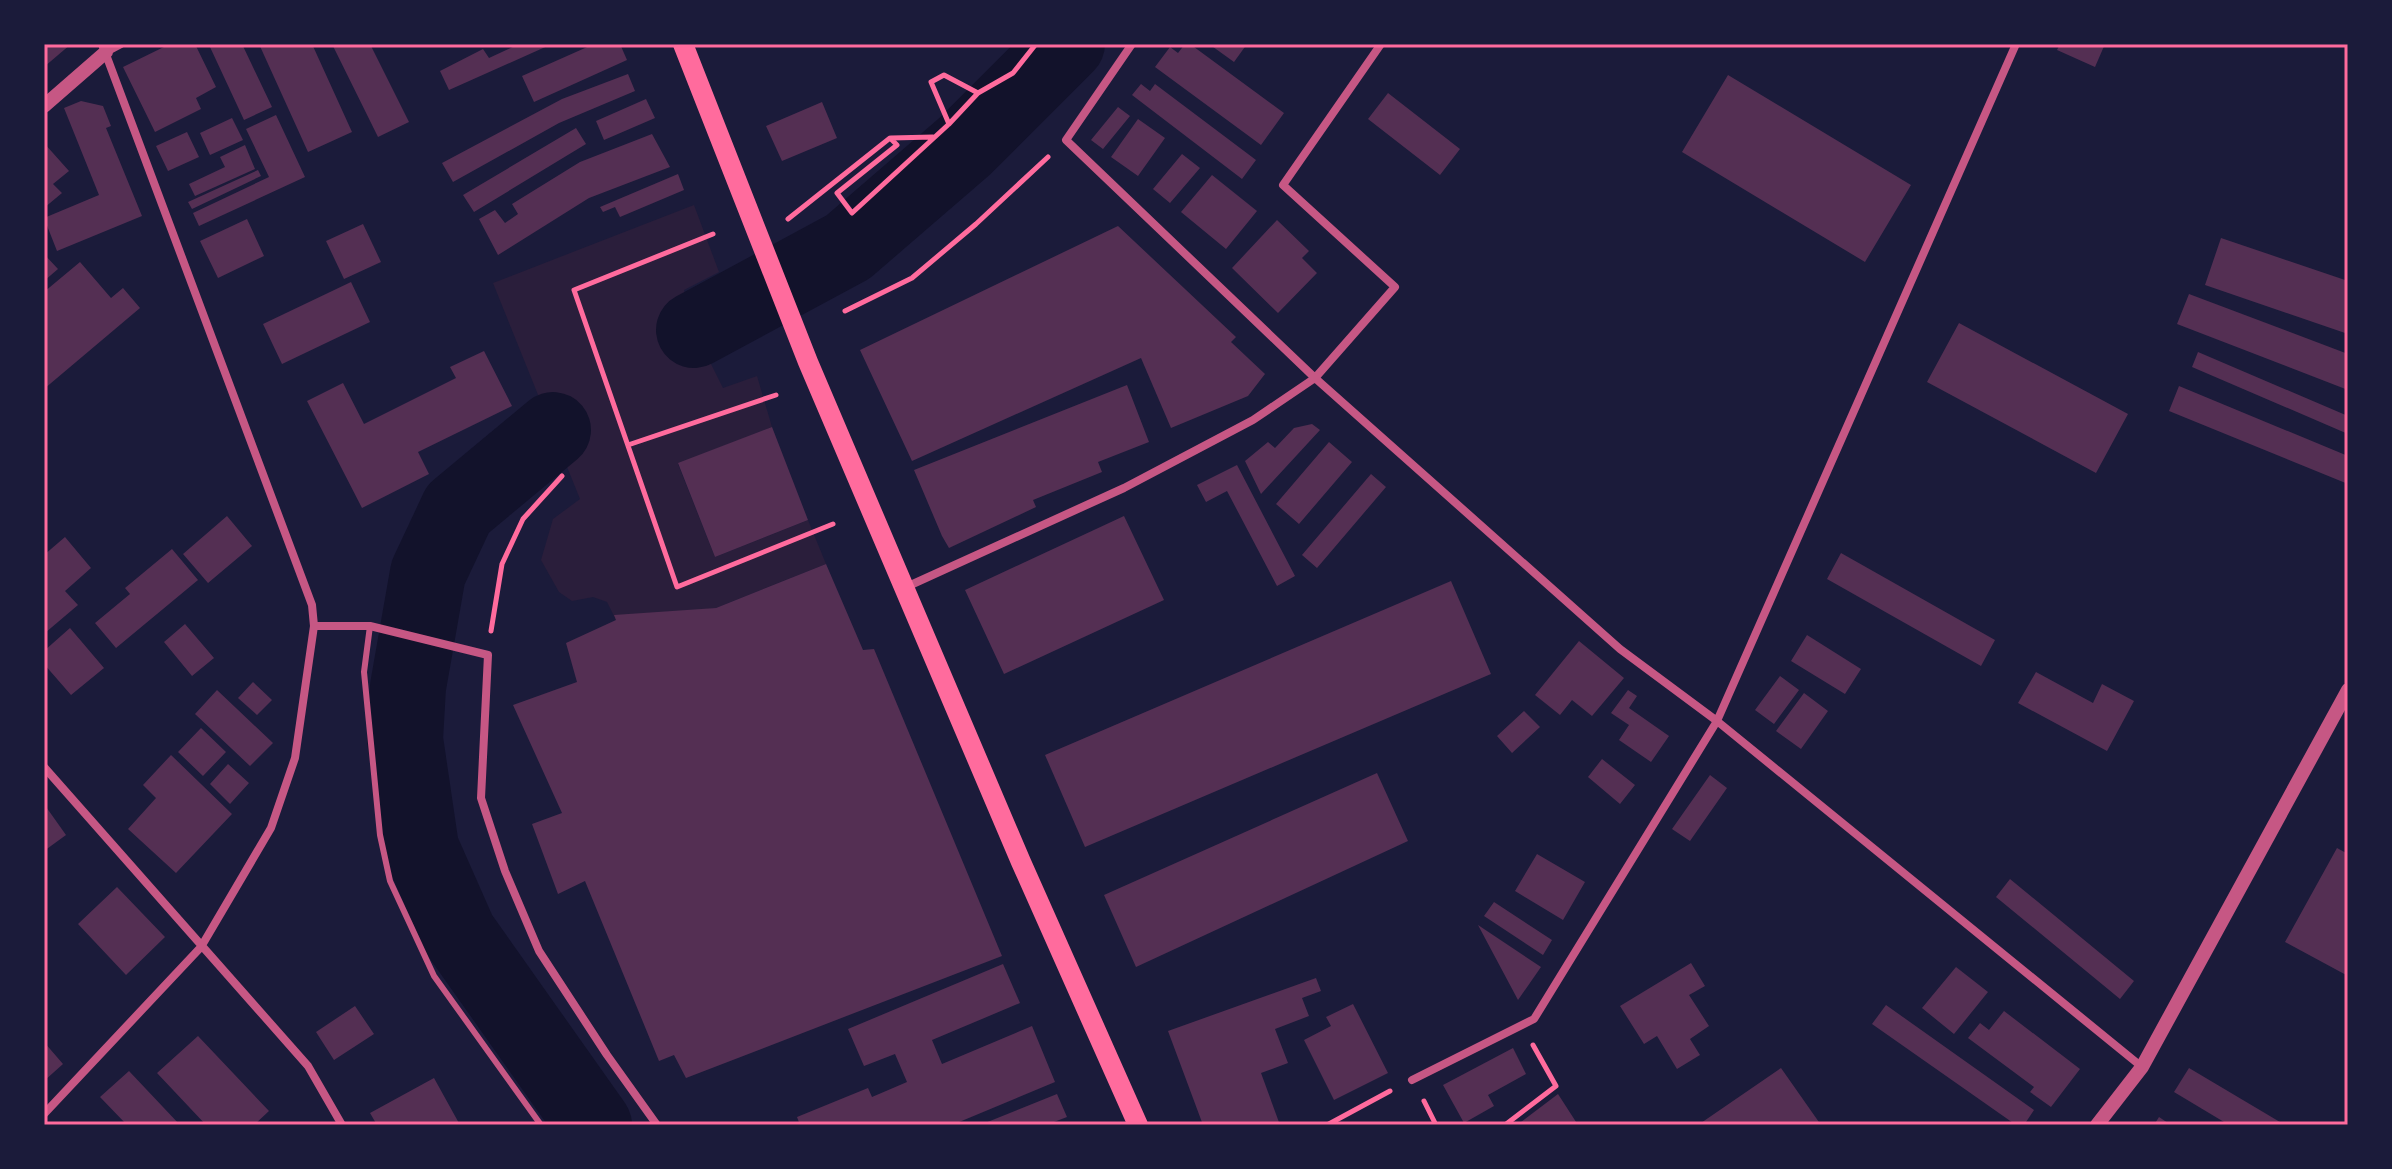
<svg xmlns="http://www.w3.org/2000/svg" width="2392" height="1169" font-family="Rubik,sans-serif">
  <rect width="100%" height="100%" fill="#1b1b3a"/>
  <path fill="#2a1e3b" d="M694,205l25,67 -35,18 10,40 29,58 34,-12 15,51 -94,37 37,93 93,-37 18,44 -110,44 -100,12 -9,-18 -14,-5 -21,4 -13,-9 -18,-32 12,-41 27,-20 -87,-216z"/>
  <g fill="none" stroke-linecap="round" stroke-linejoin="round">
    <path stroke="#12122b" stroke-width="76" d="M694,330l154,-83 117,-101 102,-102
      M553,430l-95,79 -30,64 -20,114 -3,52 16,109 38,86 135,191"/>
  </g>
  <path fill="#542f53" d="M44,44h27l-27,23z
    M170,44h25l21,43 -20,11 5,11 -46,23 -32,-65z
    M217,44h25l30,63 -28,13 -34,-73z
    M259,44h53l40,88 -44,20z
    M332,44h38l39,78 -31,15z
    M519,44h33l-103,46 -9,-19 43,-22 6,9z
    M594,44h26l7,16 -93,42 -12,-26z
    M1185,44h5l94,69 -23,32 -106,-78 15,-20 8,6z
    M1209,44h38l-13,18z
    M2060,44h45l-10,23 -38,-17z
    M628,74l7,17 -76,32 -106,59 -11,-19 120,-64z
    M1728,75l183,110 -46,77 -183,-110z
    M1141,84l9,7 5,-7 101,76 -14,19 -110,-84z
    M1388,93l72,56 -20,26 -72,-56z
    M646,99l9,19 -51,22 -8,-19z
    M81,101l22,5 8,20 -5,2 36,88 -85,35 -13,-33 55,-23 -35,-87z
    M822,102l15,36 -55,23 -16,-35z
    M1118,107l12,9 -27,33 -12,-9z
    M276,115l29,62 -106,49 -6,-13 76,-36 -23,-48z
    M232,118l11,22 -33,15 -10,-22z
    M1138,119l27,19 -27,38 -27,-19z
    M576,128l10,16 -112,68 -11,-17z
    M187,132l12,25 -31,14 -12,-25z
    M652,134l18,33 -81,31 -91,57 -19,-36 16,-9 10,13 13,-9 -6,-10 68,-42z
    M44,143l25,28 -16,13 9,9 -18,15z
    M245,145l10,24 -60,27 -6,-12 36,-17 -5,-10z
    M1182,154l18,14 -30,35 -17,-14z
    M258,170l3,6 -69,33 -4,-7z
    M678,174l6,16 -64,27 -5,-10 -12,5 -3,-5z
    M1212,175l45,36 -31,38 -45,-37z
    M247,219l17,37 -46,22 -18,-37z
    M1277,220l32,31 -7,7 15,15 -39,40 -46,-45z
    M363,224l18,38 -37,17 -18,-38z
    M1118,226l118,111 -5,5 34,32 -17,22 -77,32 -30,-70 -229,103 -52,-111z
    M2221,238l127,43v53l-143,-49z
    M44,254l14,15 -14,12z
    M80,262l31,36 12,-10 17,20 -96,81v-97z
    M351,282l19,40 -88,42 -19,-40z
    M2189,294l159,60v36l-171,-66z
    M1959,323l169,91 -32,59 -169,-91z
    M484,351l28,55 -94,46 11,22 -67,34 -55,-107 36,-18 21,41 92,-46 -6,-11z
    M2198,352l150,64v18l-156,-67z
    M1127,385l22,57 -51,20 4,10 -69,28 3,7 -87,41 -7,-12 -28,-66z
    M2179,386l169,70v28l-179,-73z
    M1312,424l8,6 -59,64 -16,-33 23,-19 7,6 19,-20z
    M772,427l36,93 -93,37 -37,-94z
    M1329,442l23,20 -53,62 -23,-20z
    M1237,465l58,111 -18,10 -50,-95 -21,11 -9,-17z
    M1371,474l15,13 -69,81 -15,-13z
    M227,516l25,30 -44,37 -25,-29z
    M1124,516l40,84 -160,74 -39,-84z
    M65,537l26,31 -26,23 13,14 -33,28 -1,-78z
    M172,549l26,31 -82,68 -21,-25 35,-29 -5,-6z
    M1841,553l154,87 -14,26 -154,-87z
    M826,564l37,86 11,-1 128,307 -316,122 -12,-23 -15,6 -74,-180 -27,13 -26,-70 30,-11 -49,-108 64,-23 -11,-39 50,-23 -2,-5 102,-7z
    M1451,581l40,93 -406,173 -40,-92z
    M185,624l29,34 -22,18 -28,-34z
    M70,628l34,40 -33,27 -27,-31v-13z
    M1807,635l54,34 -16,25 -54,-33z
    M1579,641l45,37 -32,38 -20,-16 -12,15 -25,-20z
    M2036,672l57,31 9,-19 32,17 -27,50 -89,-48z
    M1780,676l19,14 -25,34 -19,-14z
    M253,682l19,18 -15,15 -19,-17z
    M217,690l56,53 -23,23 -55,-52z
    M1628,690l9,6 -8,12 40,28 -18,26 -32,-22 10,-15 -18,-12z
    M1804,693l24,18 -27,38 -25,-18z
    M1524,711l16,16 -28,26 -15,-17z
    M201,728l25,24 -23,24 -25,-24z
    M171,755l61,59 -56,59 -48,-44 28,-31 -13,-13z
    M1602,759l33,26 -15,19 -32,-27z
    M228,764l21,19 -19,21 -20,-20z
    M1377,773l31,68 -272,126 -32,-72z
    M1710,775l17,13 -37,53 -18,-12z
    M44,804l22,31 -22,16z
    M2337,848l11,6v122l-63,-34z
    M1537,854l48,28 -22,38 -48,-29z
    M2010,879l124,102 -14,18 -124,-102z
    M117,887l48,50 -39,38 -48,-51z
    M1494,902l58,38 -9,15 -59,-39z
    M1478,925l63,42 -23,33z
    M1691,963l14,23 -16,9 20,31 -19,13 10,16 -23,14 -20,-33 -13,8 -24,-38z
    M1003,964l17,39 -88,37 10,24 90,-38 23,56 -103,43h-152l-3,-8 71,-29 4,9 35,-15 -12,-28 -31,12 -16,-37z
    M1956,967l32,25 -34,42 -32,-26z
    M1316,978l5,13 -19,7 7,18 -34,13 13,34 -27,10 19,52h-77l-35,-94z
    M1353,1004l35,69 -54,27 -30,-60 27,-14 -5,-9z
    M1886,1005l148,105 -10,15h-8l-144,-101z
    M355,1006l19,28 -40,26 -18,-28z
    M2004,1011l76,58 -29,38 -21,-15 4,-5 -66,-49 12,-15 9,7z
    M198,1036l71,75 -15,14h-48l-49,-52z
    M44,1042l19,22 -19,17z
    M1513,1048l13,26 -38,21 6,11 -30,17 -21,-38z
    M1781,1068l40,57h-123z
    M2189,1068l96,57h-56l-55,-33z
    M129,1071l51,54h-53l-27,-28z
    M434,1078l26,47h-83l-7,-12z
    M1057,1094l10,23 -21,8h-66z
    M1558,1094l20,31h-61z
    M2159,1117l12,8h-17z"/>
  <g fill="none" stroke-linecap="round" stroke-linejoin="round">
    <path stroke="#ff6b9d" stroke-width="5" d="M949,124l29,-31 35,-20 23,-29
      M891,138l42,-1
      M788,219l102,-81 7,7 -60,48 15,20 97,-89 -18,-42 13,-7 34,18
      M713,234l-139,56 103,297 156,-63
      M845,311l67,-33 64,-54 72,-67
      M628,445l148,-50
      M491,631l11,-67 21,-45 39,-43
      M1424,1101l12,24
      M1327,1125l63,-34
      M1505,1125l51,-39 -23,-41"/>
    <path stroke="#c65784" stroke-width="6" d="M370,626l-6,46 16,163 10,46 44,95 107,149"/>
    <path stroke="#c65784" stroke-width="8" d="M1132,44l-66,96 249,238 305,271 97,72 425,346
      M106,52l15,-8
      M904,588l220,-100 129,-68 62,-42 80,-91 -112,-102 98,-141
      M314,626h56l118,29 -7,143 24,73 34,80 68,104 50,70
      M44,767l264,299 34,59
      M1412,1080l122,-61 183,-298 299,-677
      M44,1114l157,-167 70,-119 24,-70 19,-132 -2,-21 -210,-561"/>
    <path stroke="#c65784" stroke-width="14" d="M44,106l62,-54
      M2097,1125l45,-58 206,-377"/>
    <path stroke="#ff6b9d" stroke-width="20" d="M683,44l125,318 213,500 117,263"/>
  </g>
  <rect width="2392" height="1169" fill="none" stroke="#1b1b3a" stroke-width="92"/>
  <rect x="46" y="46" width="2300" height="1077" fill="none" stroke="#ff6b9d" stroke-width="3"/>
</svg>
